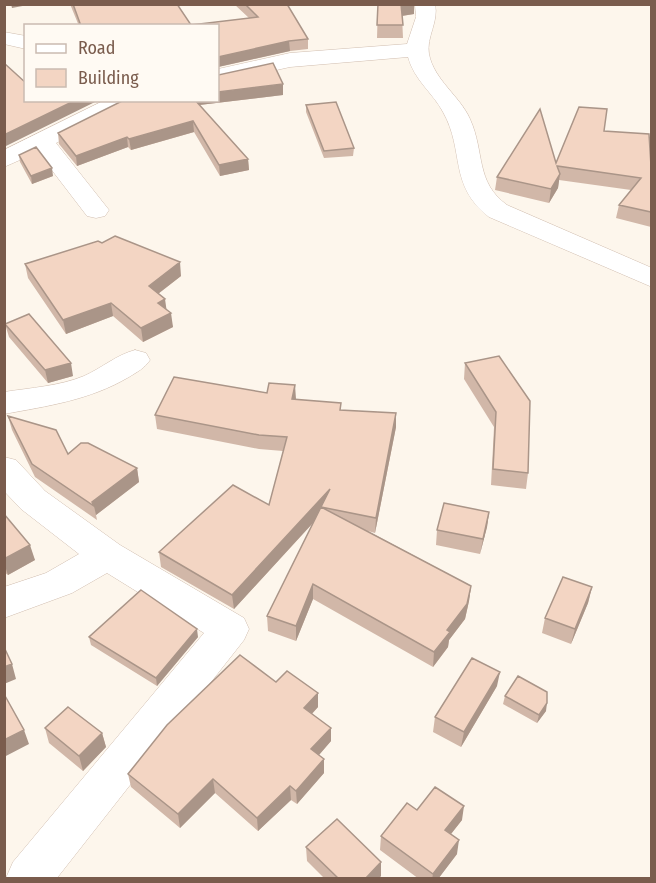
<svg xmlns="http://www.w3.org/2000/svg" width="656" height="883" font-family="'Fira Sans Condensed',sans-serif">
  <rect width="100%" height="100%" fill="#fdf6ec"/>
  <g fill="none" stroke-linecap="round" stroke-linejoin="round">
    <defs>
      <path id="minor" d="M415,4h20c4,18 -9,33 -6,50 5,26 31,42 41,65 15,33 5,63 37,86l145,63v19l-163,-70c-41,-32 -24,-66 -46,-105 -10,-19 -29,-32 -35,-55l-118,10 -72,16v-14l72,-16 117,-9 9,-27z
        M4,32l22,4v13l-22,-5z
        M105,100h30l-3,5 -76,38 53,67 -4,6 -9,2 -9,-2 -49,-64 -34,15v-17z
        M135,350l11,3 4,7c-5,8 -13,12 -21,17 -39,23 -81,29 -125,37v-22c26,-4 56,-6 80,-16 18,-8 32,-21 51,-26z
        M4,457l12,3 29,31 75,54 124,73 5,11 -5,11 -187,238h-51l7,-16 191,-229 -97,-60 -35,20 -68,25v-31l42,-14 33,-19 -58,-45 -17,-18z"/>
    </defs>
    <use href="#minor" stroke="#d1beb0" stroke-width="1"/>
    <use href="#minor" fill="#fff" fill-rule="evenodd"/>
  </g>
  <path fill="#d1b7a8" d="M70,4h107l14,21 58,-7 -15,-14h53l21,35v10l-18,2 -72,16v-41h-139z
    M378,4h36v10l-12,2 1,22h-26z
    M283,95l-84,10 49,54 1,11 -29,6 -26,-44 -63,18 -3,-3 -51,19 -18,-22 -1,-11 66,-33z
    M306,105l48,43 -1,8 -29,2 -18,-46z
    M604,131l47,35v61l-35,-9 3,-13 12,-15 -72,-10 -1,8 -9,15 -54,-13 2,-13 59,-14z
    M19,155l34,21 -21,8 -12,-22z
    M102,243l79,33 -23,18 8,15 7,18 -30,15 -30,-26 -47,18 -38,-56 -3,-14z
    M5,324l68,52 -25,7 -39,-46z
    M499,356l29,117 -2,16 -35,-4 3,-58 -30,-48 1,-16z
    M296,400l45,10 55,3v14l-21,106 -7,-2 103,55 -2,15 -4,18 -16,21 -1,7 -15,20 -120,-68 -17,42 -28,-10 -1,-15 47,-94 -80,87 -73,-42 -2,-15 110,-47 14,-54 -24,-2 -102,-20 -2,-14z
    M8,416l60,38 69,14 2,14 -43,33 1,5 -62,-43 -23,-47z
    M489,512l-2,15 -7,27 -44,-9 1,-15z
    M4,514l31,46 -27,15 -4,-3z
    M592,587l-4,16 -17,41 -29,-11 3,-15z
    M89,637h109l-41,49 -66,-41z
    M276,682l42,11v14l-6,7 19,14v13l-12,14 5,4v14l-27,31 -6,-4 -33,31 -43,-38 -35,35 -49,-41 -3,-13z
    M497,686l-36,61 -28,-15 2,-15z
    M505,696l41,15 -9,12 -34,-19z
    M45,728l57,5 4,14 -23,24 -34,-28z
    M417,810l45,10 -11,14 6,20 -19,25h-19l-39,-29 1,-14z
    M306,847l75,15v14l-3,3h-53l-18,-18z"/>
  <path fill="#aa9588" d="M11,4h22l-21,4z
    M401,4h13v10l-13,2z
    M289,41l1,10 -72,16v-10z
    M283,84v11l-92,11v-6h27v-8z
    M76,100h23l-95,47v-12z
    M193,121l1,11 -63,18 -2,-11z
    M127,137l1,10 -51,19 -1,-10z
    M248,159l1,11 -29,6 -1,-11z
    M52,168l1,8 -21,8 -1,-8z
    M560,174l-2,14 -9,15 2,-14z
    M180,262l1,14 -31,24 -1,-14z
    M165,299l2,14 -9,-10z
    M111,303l2,13 -47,18 -3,-14z
    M171,313l2,14 -30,15 -2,-14z
    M71,363l2,13 -25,7 -3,-13z
    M295,385l1,14h-4z
    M396,413v14l-21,106 1,-15z
    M137,468l2,14 -43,33 -2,-9 -2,-4z
    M330,489l-9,25 -87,95 -2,-14z
    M489,512l-2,15 -7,27 3,-15z
    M30,545l5,15 -27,15 -4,-12v-4z
    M313,584v15l-17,42v-15z
    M471,586l-2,15 -4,18 -16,21 -1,7 -15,20 1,-15z
    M592,587l-4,16 -17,41 4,-15z
    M197,629l1,8 -41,49 -1,-8z
    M12,664l4,15 -12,5v-17z
    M500,672l-3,14 -36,61 3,-15z
    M318,693v14l-14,15v-14z
    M547,703l-1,8 -9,12 2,-8z
    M331,728v13l-19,22 -1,-14z
    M24,730l5,14 -25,13v-17z
    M102,733l4,14 -23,24 -4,-15z
    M324,759v14l-27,31 -1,-13z
    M213,779l2,14 -35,35 -2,-14z
    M290,786l1,14 -33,31 -1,-13z
    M464,806l-2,14 -19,24 2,-14z
    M459,840l-2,14 -19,25h-6l1,-5z
    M381,862v14l-3,3h-13z"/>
  <path fill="#f3d5c3" stroke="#aa9588" stroke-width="1.5" d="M73,4h104l14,21 67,-8 -13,-13h42l21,35 -19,2 -71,16v-31h-137z
    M378,4h23l2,21h-26z
    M4,63l22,20v17h50l-72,35z
    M273,63l10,21 -65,8v-17z
    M124,100h71l53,59 -29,6 -26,-44 -64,18 -2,-2 -51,19 -18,-23z
    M336,102l18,46 -30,3 -18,-46z
    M579,107l28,2 -3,22 45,3 2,32v46l-32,-7 22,-27 -84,-12 3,8 -9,15 -54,-12 43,-68 16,54z
    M36,147l16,21 -21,8 -12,-21z
    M115,236l65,26 -31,24 16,13 -7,4 13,10 -30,15 -30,-25 -48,17 -38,-56 73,-23 4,2z
    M29,314l42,49 -26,7 -40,-46z
    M499,356l31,45 -2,72 -35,-4 3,-57 -31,-49z
    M174,377l93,16 2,-10 26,2 -3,14 49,4 -1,7 56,3 -20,105 -55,-11 9,-18 -98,106 -73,-43 74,-67 36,20 18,-68 -28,-2 -104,-20z
    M8,416l48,14 12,24 13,-11h7l49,25 -45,34 2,4 -62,-42z
    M444,503l45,9 -6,27 -46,-9z
    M321,507l150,79 -4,18 -20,26 3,2 -16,20 -121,-68 -17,42 -29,-10z
    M4,514l26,31 -26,14z
    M563,577l29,10 -17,42 -30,-11z
    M141,590l56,39 -41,49 -67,-41z
    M4,647l8,17 -8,3z
    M240,655l36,27 11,-11 31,22 -14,15 27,20 -20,21 13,10 -28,32 -6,-5 -33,32 -44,-39 -35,35 -50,-40 39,-49z
    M472,658l28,14 -36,60 -29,-15z
    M518,676l29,16v11l-8,12 -34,-19z
    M4,694l20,36 -20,10z
    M68,707l34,26 -23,23 -34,-28z
    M435,787l29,19 -19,24 14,10 -26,34 -52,-38 26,-33 10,7z
    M337,819l44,43 -16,17h-26l-33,-32z"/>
  <rect width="656" height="883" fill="none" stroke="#7a5c4d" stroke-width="12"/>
  <rect x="24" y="24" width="195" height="78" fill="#fffaf3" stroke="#cabbb1" stroke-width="1.5"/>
  <rect x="36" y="44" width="30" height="9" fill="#ffffff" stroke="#cabbb1" stroke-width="1.5"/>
  <text x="78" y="54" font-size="18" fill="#7a5c4d">Road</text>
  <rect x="36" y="69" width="30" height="18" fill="#f3d5c3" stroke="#cabbb1" stroke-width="1.5"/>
  <text x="78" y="84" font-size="18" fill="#7a5c4d">Building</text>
</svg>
